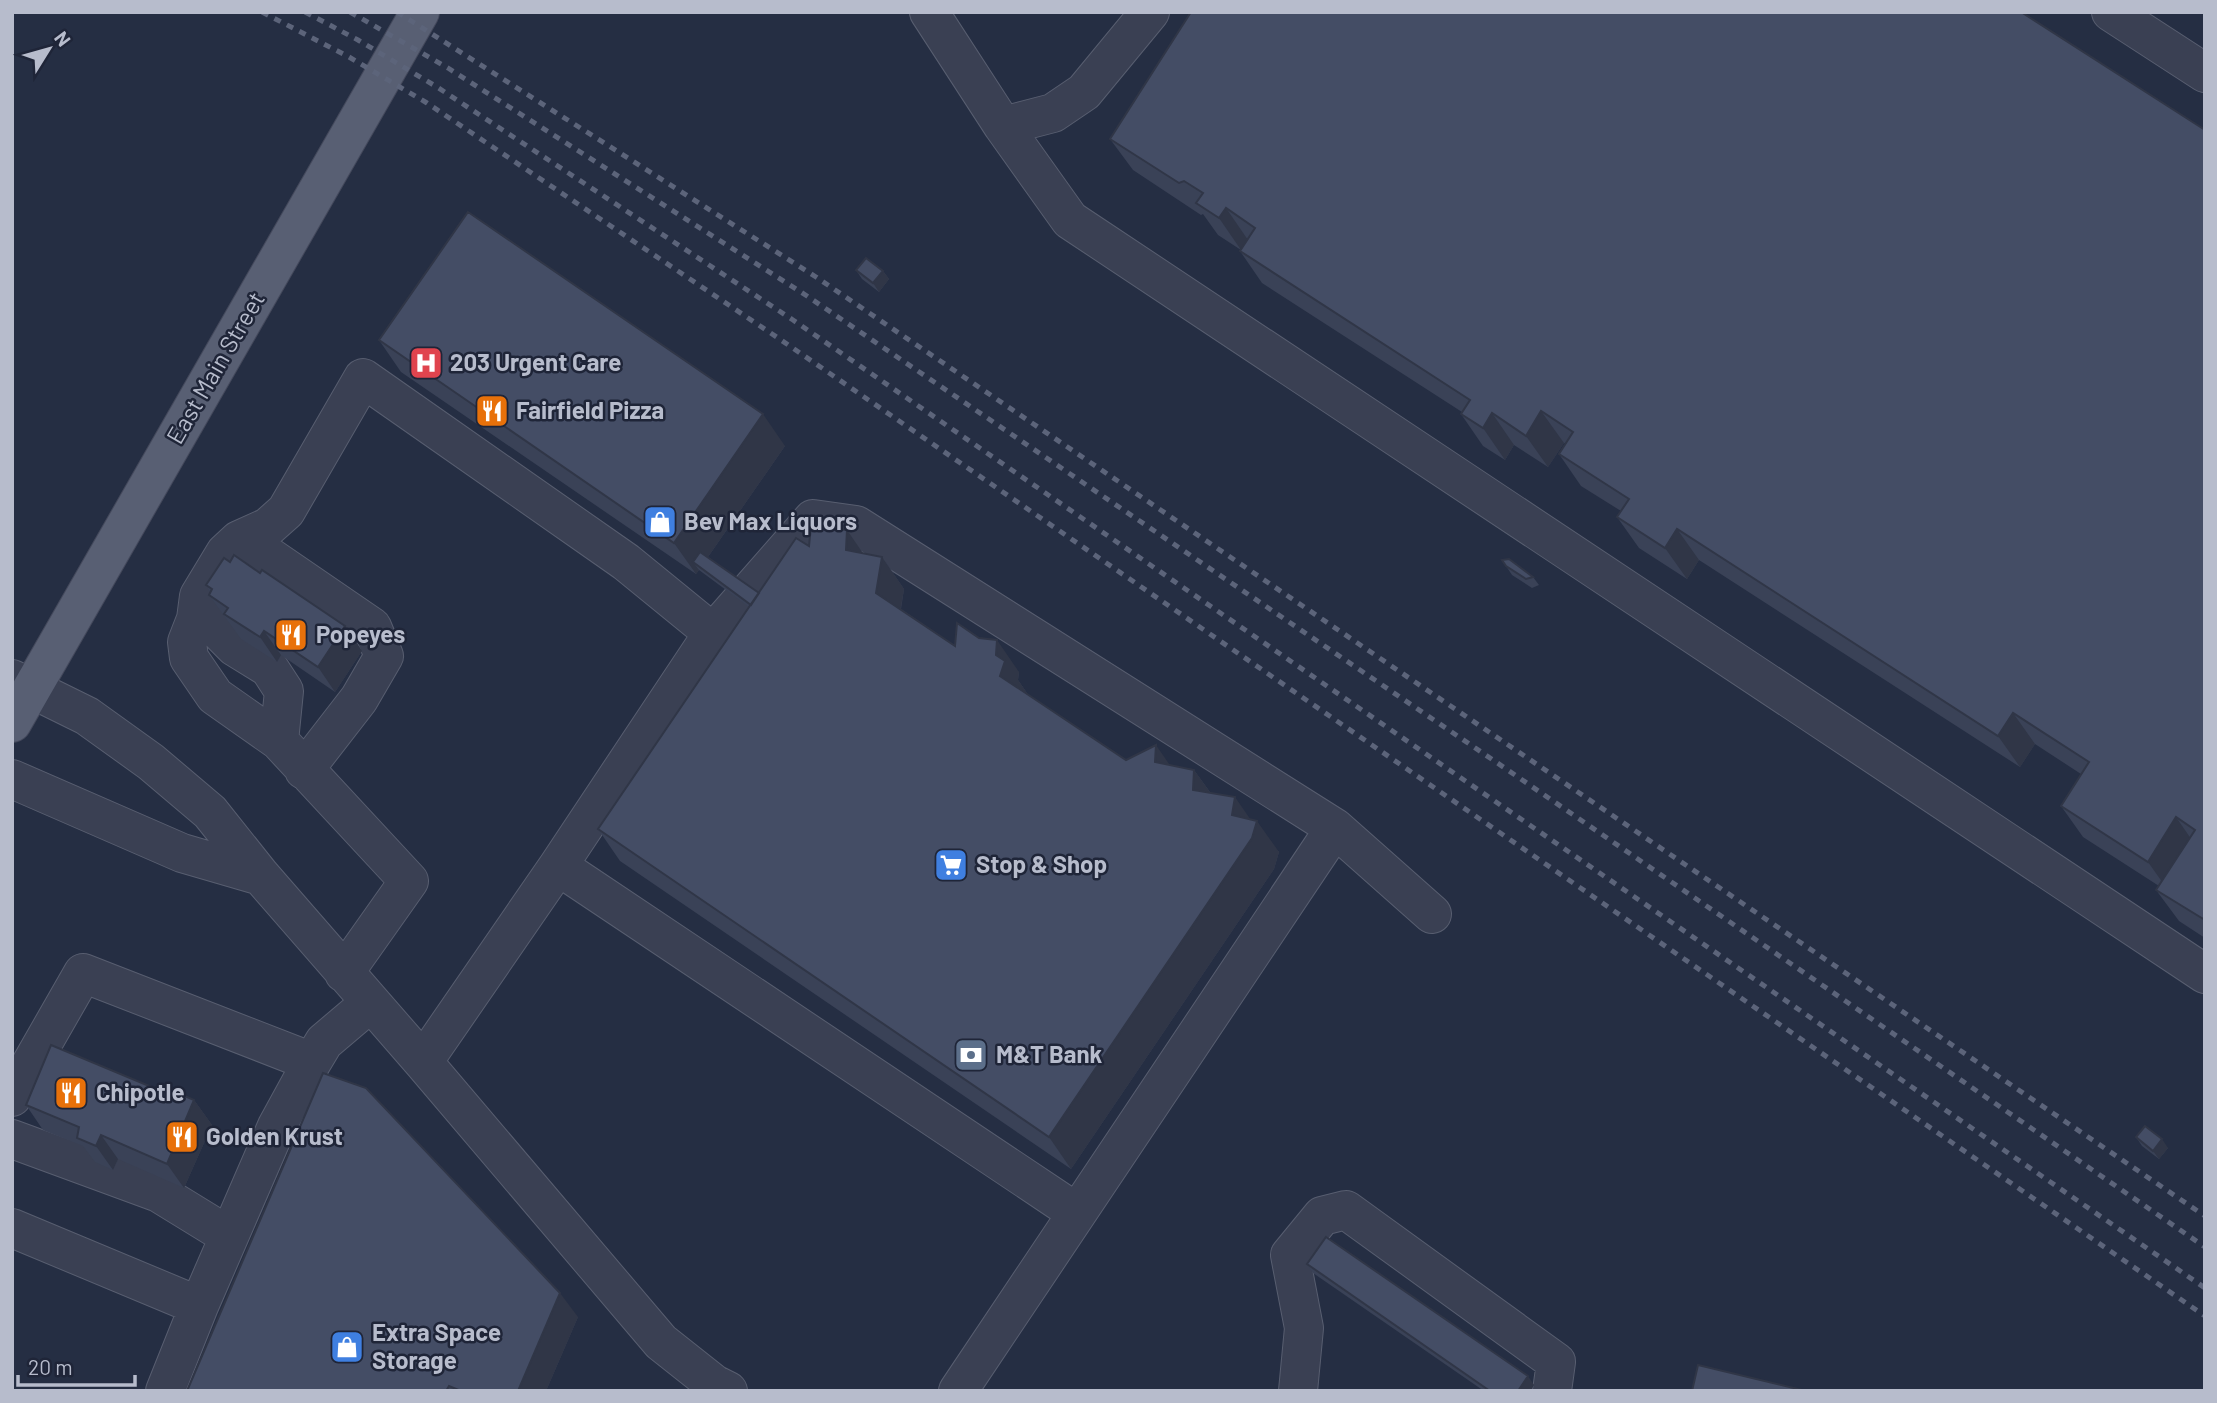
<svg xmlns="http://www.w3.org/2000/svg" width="2217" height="1403" font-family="Barlow,sans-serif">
  <rect width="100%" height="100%" fill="#252e43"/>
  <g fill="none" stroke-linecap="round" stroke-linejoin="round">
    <defs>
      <path id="minor" d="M929,12l74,114 67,94 1135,754
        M2111,12l94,61
        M1003,126l50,-13 31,-21 66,-80
        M12,679l75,37 64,46 59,50 51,64 162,186 238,280 53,42 14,7
        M279,741l5,-50 -15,-23 -34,-21 -24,-24v-27l22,-34 31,-9 108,74 12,29 -25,43 -55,71
        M12,779l170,74 79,23
        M1335,828l97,86
        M558,866l519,347
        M344,973l65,-92 -130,-140 -64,-45 -26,-38 -2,-16 9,-23 3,-23 26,-43 14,-13 29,-13 18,-16 77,-133 263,184 87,71
        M423,1062l135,-196 155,-233 100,-114 43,6 479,303 -377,563
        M12,1097l71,-124 229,89
        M12,1139l147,54 70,43
        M12,1228l187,78 78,-180 35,-64 12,-20 46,-39
        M165,1391l34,-85
        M1298,1391l6,-63 -14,-73 32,-39 24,-6 210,152 -4,29"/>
      <path id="major" d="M12,723l408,-711"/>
    </defs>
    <use href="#minor" stroke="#585e70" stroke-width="40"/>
    <use href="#major" stroke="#44495c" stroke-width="40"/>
    <use href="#minor" stroke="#3a4053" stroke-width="38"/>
    <use href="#major" stroke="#585f73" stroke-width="38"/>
    <path stroke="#5c647a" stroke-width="5" stroke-dasharray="7 7" stroke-linecap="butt" d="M262,12l87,45 78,46 354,237 1424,976
      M305,12l53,28 79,47 356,233 1412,968
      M350,12l98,56 359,228 689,466 709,485
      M397,12l419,265 1389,939"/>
  </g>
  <path fill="#3a4257" d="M2205,130v808l-26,-17 -23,-31 3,-4 -76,-49 -22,-31 20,-32 -46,-30 -15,23 -321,-207 -12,19 -48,-31 -22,-31 4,-6 -40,-25 -22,-32 7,-10 -2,-1 -16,24 -34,-22 -9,15 -22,-14 -22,-32 1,-2 -200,-129 -22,-32 1,-1 -23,-15 -15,-21 -2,1 -68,-45 -23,-31z
    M856,270l27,1 6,8 -10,13 -17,-13z
    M379,340l406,106 -77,111 51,36 50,-47 73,11 22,32 -3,20 54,37 64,26 -1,8 9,13v1l99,66 44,5 24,5 16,22 40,27 29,33 -5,17 -203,300 -451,-308 -22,-32 151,-222 -50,-37 -3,4 -295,-202z
    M1506,566l27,11 6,8 -7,3 -20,-13z
    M260,573l85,53 17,25 -27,41 -54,-37 -4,7 -36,-23 -32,-44 1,-3 -4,-7z
    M161,1091l33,9 18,25 -28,63 -66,-29 -5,11 -18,-8 -12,-16 -40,-16 -17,-25z
    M2136,1137l32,11 -9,11 -17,-13z
    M1307,1264l227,121 -4,6h-46l-171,-118z
    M578,1317l-32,74h-359z"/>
  <path fill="#303647" d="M1226,208l22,32 -7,10 -22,-32z
    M883,271l6,8 -10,13 -6,-9z
    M1541,411l23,32 -16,24 -22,-31z
    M1492,413l22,32 -9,15 -22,-32z
    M763,414l22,32 -84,121 -8,-5 6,8 -3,4 -22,-31z
    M1677,529l22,31 -12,19 -22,-31z
    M847,530l22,32 -23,-12z
    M882,557l22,32 -6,35 -22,-31z
    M345,626l17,25 -27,41 -17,-25z
    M264,631l17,24 -4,7 -17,-25z
    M997,640l22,32 -1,8 9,13 -4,15 -23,-32 -4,-21z
    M2013,713l22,31 -15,23 -22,-31z
    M1156,745l22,32 -23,-15z
    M1194,770l23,32 -24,-12z
    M1235,797l20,29 2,-5 22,31 -5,17 -203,300 -22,-32 183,-322z
    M2176,817l22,32 -28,44 -22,-31z
    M194,1100l18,25 -28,63 -17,-24z
    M101,1135l17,24 -5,11 -17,-24z
    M2162,1139l6,9 -9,11 -6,-8z
    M560,1293l18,24 -32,74h-28z
    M1528,1376l6,9 -4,6h-12z"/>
  <path fill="#444d65" stroke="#303647" stroke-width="2" d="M1191,12h830l184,118v790l-49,-30 39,-60 -19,-13 -28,45 -87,-56 28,-44 -76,-49 -15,23 -321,-207 -12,19 -48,-31 12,-18 -70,-45 14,-22 -32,-21 -15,25 -34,-23 -9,15 -22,-14 9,-14 -230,-149 15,-23 -29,-20 -7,10 -23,-15 7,-10 -19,-12 -5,2 -69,-44z
    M468,212l295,202 -89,129 -295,-203z
    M866,258l17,13 -10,12 -17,-13z
    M811,526l36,4 -1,20 36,7 -6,36 79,53 2,-23 22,15 18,2 -1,15 9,6 -5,15 126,84 30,-15 -1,17 39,8 -1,20 42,7 -3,18 25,6 -5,17 -203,299 -451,-308 198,-291 13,8z
    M700,552l59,41 -8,12 -58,-43z
    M234,555l26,18 2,-3 83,56 -27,41 -54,-36 -4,6 -36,-23 4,-6 -19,-13 3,-6 -6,-4 18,-27 6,4z
    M1509,559l24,18 -7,2 -20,-13 -4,-6z
    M51,1045l110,46 3,-4 30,13 -27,64 -66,-29 -5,11 -19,-8 2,-11 -53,-22z
    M323,1073l43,15 194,205 -42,98h-57l-12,-5 -3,5h-259z
    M2145,1126l17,13 -9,12 -17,-14z
    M1326,1237l202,139 -10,15h-28l-183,-127z
    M1698,1365l108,26h-114z"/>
  <defs>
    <symbol id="hospital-square" viewBox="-11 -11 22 22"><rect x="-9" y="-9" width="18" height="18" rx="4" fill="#e0444e" stroke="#1f2538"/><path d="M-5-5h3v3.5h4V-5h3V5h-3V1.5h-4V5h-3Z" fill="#fff"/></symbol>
    <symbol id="restaurant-square" viewBox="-11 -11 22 22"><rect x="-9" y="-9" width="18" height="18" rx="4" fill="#e8710a" stroke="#1f2538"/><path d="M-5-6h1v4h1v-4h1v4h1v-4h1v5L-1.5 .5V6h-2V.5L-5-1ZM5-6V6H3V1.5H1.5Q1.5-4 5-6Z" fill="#fff"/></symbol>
    <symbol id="shop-square" viewBox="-11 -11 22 22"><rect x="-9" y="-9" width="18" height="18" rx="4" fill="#3f7fe0" stroke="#1f2538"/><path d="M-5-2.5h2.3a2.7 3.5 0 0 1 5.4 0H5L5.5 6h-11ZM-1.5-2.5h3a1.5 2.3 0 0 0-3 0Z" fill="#fff"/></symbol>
    <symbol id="supermarket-square" viewBox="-11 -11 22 22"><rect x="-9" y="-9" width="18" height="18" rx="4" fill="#3f7fe0" stroke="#1f2538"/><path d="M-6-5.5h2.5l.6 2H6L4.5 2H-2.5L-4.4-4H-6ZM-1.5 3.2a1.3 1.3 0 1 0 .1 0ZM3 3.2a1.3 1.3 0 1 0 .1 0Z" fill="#fff"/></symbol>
    <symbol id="bank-square" viewBox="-11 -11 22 22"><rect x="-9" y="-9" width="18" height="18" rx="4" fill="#5c6f8a" stroke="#1f2538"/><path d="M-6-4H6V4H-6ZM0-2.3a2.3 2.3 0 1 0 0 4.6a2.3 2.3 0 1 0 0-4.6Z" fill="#fff"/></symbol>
  </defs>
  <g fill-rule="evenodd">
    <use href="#hospital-square" x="407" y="344" width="38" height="38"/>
    <use href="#restaurant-square" x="473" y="392" width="38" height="38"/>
    <use href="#shop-square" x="641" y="503" width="38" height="38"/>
    <use href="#restaurant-square" x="272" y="616" width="38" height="38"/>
    <use href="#supermarket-square" x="932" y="846" width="38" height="38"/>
    <use href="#bank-square" x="952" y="1036" width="38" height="38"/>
    <use href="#restaurant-square" x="52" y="1074" width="38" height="38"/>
    <use href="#restaurant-square" x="163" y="1118" width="38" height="38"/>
    <use href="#shop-square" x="328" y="1328" width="38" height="38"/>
  </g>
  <g text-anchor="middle" stroke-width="5" stroke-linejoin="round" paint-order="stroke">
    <g font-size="24" font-weight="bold" fill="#b7bccc" stroke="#1f2538" text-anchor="start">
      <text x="450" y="371">203 Urgent Care</text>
      <text x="516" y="419">Fairfield Pizza</text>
      <text x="684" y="530">Bev Max Liquors</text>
      <text x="316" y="643">Popeyes</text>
      <text x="976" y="873">Stop &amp; Shop</text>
      <text x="996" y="1063">M&amp;T Bank</text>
      <text x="96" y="1101">Chipotle</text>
      <text x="206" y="1145">Golden Krust</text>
      <text x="372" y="1341">Extra Space<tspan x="372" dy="28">Storage</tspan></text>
    </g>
    <g font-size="24" fill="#b7bccc" stroke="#1f2538">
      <text transform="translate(216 368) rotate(-60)" y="8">East Main Street</text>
    </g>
  </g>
  <rect width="2217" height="1403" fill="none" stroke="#b7bccc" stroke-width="28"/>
  <g transform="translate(49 49) rotate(53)" stroke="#1f2538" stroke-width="5" paint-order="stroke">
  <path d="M0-5L12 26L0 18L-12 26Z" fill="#b7bccc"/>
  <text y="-10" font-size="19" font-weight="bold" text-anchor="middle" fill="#b7bccc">N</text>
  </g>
  <path d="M18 1375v10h117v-10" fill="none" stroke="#b7bccc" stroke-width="3.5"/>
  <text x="28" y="1375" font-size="21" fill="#b7bccc" stroke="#1f2538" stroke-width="5" paint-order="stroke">20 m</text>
</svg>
